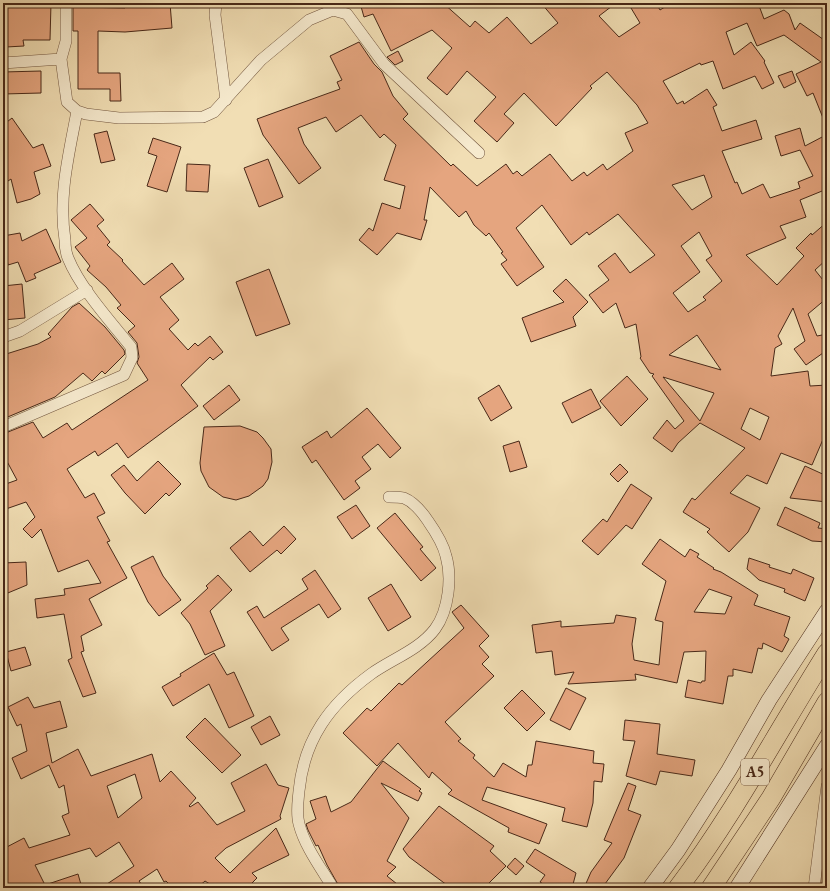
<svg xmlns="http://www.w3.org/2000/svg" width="830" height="891" font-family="'EB Garamond',serif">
  <rect width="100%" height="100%" fill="#f1deb4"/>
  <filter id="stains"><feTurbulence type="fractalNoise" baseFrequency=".005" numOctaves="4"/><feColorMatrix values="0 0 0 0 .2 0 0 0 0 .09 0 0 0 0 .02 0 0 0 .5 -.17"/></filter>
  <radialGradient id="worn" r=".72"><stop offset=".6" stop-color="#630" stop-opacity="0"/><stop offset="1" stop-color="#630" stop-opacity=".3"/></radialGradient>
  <path fill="#e5a57f" stroke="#482818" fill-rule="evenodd" d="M4,3h47l-1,37h-27l1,6 -18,1z
    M125,3h45l2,25 -47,4 -27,-1v42h22l1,28h-11v-12h-32v-58h-5v-24l52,1z
    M360,3h83l27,24 5,-6 14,12 18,-16 24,27 27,-21 -17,-20h75l-17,13 20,21 21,-14 -12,-20h28l4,7 11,-7h87l6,16 20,-9 5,4 6,16 5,-7 27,19v86l-14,-35 -6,3 -11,-22 25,-12 -37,-27 -27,11 -10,-23 -21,9 8,23 17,-13 14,19 -1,1 10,21 -12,6 -7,-13 -32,13 -10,-28 -12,4 -1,-2 -37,18 14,23 6,-3 1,3 23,-15 10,16 -4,2 9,24 34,-11 6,19 -40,12 13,32 2,-1 5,12 21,-10 7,14 30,-10 -2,-6 15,-6 -13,-26 -19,6 -6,-20 25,-8 5,18 19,-10 3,6v47l-27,11 6,17 -26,9 6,12 -40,17 31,30 27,-29 -8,-8 15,-15 1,2 15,-13v37l-12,11 12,15v13l-19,16 9,22 10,-2v18l-4,1 -17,12 -12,-16 11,-8 -12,-33 -15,28 4,8 -7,4 -4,28 37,-5 2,15 17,-1v45l-15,35 -31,-12 -14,31 -20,-9 -17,18 30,15 -12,24 -19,20 -22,-20 3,-3 -27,-17 9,-14 3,2 50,-52 -45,-25 -22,20 -6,9 -19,-14 14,-18 8,9 9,-8 -32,-45 2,-2 -4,-1 -10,-15 1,-1 -5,-33 -11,4 -9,-25 -13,10 -14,-18 20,-15 -11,-14 17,-13 15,20 25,-18 -37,-41 -29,21 -2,-3 -16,13 -29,-40 -26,23 28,39 -27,19 -16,-22 6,-4 -6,-7 2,-1 -14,-19 -3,3 -12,-11 -8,-14 -7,6 -29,-30 -6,33h3l-6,20 -24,-7 -20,22 -18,-15 10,-12 4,3 9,-28 18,6 5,-23 -21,-6 12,-35 -12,-11 -4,4 -19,-23 -25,17 -10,-15 -28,11 6,16 17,24 -22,16 -36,-49 -6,-16 83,-30 -3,-7 5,-2 -12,-24 29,-14 15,22 8,8 11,24 15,18 -5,5 48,47 2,-2 24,22 29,-22 7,10 4,-3 5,5 28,-22 22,27 12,-9 3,4 16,-12 4,6 26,-19 -8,-18 23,-10 -11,-18 -30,-33 -17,14 2,2 -36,38 -32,-33 -20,21 10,9 -17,19 -23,-21 22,-24 -29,-26 -20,24 -20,-17 25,-30 -20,-18 -41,21 -18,-37 -9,3zM704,175l8,22 -20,13 -20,-25zM699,232l13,24 -6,4 16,21 -19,16 3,3 -18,12 -15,-19 27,-21 -19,-26zM697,335l24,35 -52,-15zM663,377l51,16 -14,28zM750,408l19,9 -9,23 -19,-11z
    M398,51l5,10 -8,4 -8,-8z
    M41,71v22l-38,1v-22z
    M792,71l4,11 -12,6 -6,-12z
    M12,118l21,30 10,-4 8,22 -17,6 6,22 -9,5 -14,4 -6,-24 -3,2 -5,-12v-44z
    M107,131l8,29 -14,3 -7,-29z
    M153,138l28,9 -14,45 -20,-6 10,-30 -9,-3z
    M268,159l15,38 -24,10 -15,-39z
    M187,164l23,1 -2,27 -22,-1z
    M90,204l14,16 -7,6 13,16 -3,3 16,15 -1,1 22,24 28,-22 12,16 -24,18 19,23 -10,9 19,21 7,-7 3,3 12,-10 13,16 -10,8 -3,-3 -29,28 17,21 -70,52 -11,-15 -19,13 -3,-5 -28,18 18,29 9,-5 11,20 -8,4 13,24 -3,1 20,36 -38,21 13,26 -21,11 3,15 -3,1 15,41 -13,4 -15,-37 4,-2 -8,-44 -27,4 -2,-19 30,-4 -1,-6 37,-6 -13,-23 -30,12 -17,-43 -9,9 -9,-9 12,-12 -9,-15 -23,8v-25l14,-5 -14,-26v-20l30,-12 10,16 24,-15 5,7 76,-50 -11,-17 2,-6 -2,-14 -9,-11 7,-6 -18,-18 4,-3 -15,-18 -19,-17 3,-4 -15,-19 12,-9 -16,-18z
    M46,229l15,33 -27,12 2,4 -10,4 -8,-20 -10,3 -5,-29 17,-3 2,8z
    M269,269l21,55 -34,12 -20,-54z
    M566,279l22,23 -15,15 3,9 -45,16 -9,-24 42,-16 -11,-11z
    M22,284l3,34 -22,2v-34z
    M79,303l26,24 19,23 1,4 -20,20 -3,-3 -10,10 -9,-8 -28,24 -52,22v-41l4,-1 -4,-22 35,-11 13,-7 -3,-3 24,-27z
    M627,376l21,23 -27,27 -21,-25z
    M229,385l11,15 -26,20 -11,-14z
    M499,385l13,23 -21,13 -13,-23z
    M591,389l10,19 -29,15 -10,-20z
    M367,408l34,40 -11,10 -12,-14 -16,13 9,12 -16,12 5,7 -16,12 -28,-40 -4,3 -10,-16 25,-16 4,7z
    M240,426l17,6 6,6 8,11 1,13 -4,17 -5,7 -14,10 -13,4 -13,-3 -14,-10 -8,-16 -1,-8 4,-36z
    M519,441l8,26 -17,5 -7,-26z
    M158,461l23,23 -12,12 -3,-3 -21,21 -20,-21 -14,-18 13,-10 13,16z
    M620,464l8,8 -10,10 -8,-8z
    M805,466l22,10v26l-37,-4z
    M631,484l21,14 -20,31 -6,-4 -28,30 -16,-14 21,-22 4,3z
    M356,505l14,21 -18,13 -15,-22z
    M785,507l35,16 -2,5 9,1v13l-15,-1 -35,-16z
    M395,513l28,34 -3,2 16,19 -15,13 -44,-53z
    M284,526l12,13 -15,15 -4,-4 -27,22 -20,-24 20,-17 13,15z
    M660,539l25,18 5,-8 9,5 -2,3 17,11 -1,1 8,3 37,23 -4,10 36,12 -6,19 5,3 -7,13 -19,-9 -1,6 -4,-1 -6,25 -19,-4v7h-5l-5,28 -38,-7 3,-17 13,3 1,-2h3l1,-30 -22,1 -7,31 -42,-9 1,6 -68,4 6,-12 -19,3 -3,-24 -16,2 -4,-28 29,-4v6l53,-4 2,-8 20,3 -4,26 2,16 25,5 4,-43 -8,-2 11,-39 -24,-17zM709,589l23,8 -7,17 -31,-2z
    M153,556l10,20 18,24 -22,16 -11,-14 -17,-35z
    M749,558l21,7 -1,2 22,7 2,-5 21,9 -9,23 -21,-9 1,-3 -26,-9 -12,-11z
    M26,562l1,23 -24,10v-32z
    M315,570l26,39 -13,9 -9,-14 -38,24 8,12 -17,11 -25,-39 10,-6 7,12 44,-29 -6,-10z
    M218,575l14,15 -22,21 15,35 -20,9 -15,-31 -9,-11 27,-25 -2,-2z
    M391,584l20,33 -23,14 -20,-33z
    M461,605l28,31 -10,10 10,11 -7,7 12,12 -49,46 16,17 -3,2 17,14 -2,3 21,19 9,-14 23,14 2,-12h4l4,-24 58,10 -1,12 11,1 -2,18 -8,-1 -1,22 -6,24 -25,-6 3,-13 -78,-21 -5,13 65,24 -8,20 -31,-12 1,-4 -61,-34 4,-4 -20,-18 -3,6 -31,-35 -21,23 -34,-33 24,-25 4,3 28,-28 3,2 62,-57 -12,-16z
    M25,647l6,18 -20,6 -5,-19z
    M214,653l13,22 7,-3 20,44 -25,12 -20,-44 -36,22 -11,-19 19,-11 -1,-2z
    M566,688l20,10 -16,32 -20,-10z
    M522,690l23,23 -18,18 -23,-23z
    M28,697l6,11 26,-7 7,26 -21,6 6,30 26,-14 13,27 61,-22 8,28 11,-11 25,27 -7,8 1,1 8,-5 19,23 28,-14 -14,-28 35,-19 12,21 11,3 -9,28 1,3 -55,29 -11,10 15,15 46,-45 13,27 -37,18 5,5 -10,10h-31l-11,-7 -8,7h-24l-7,-7 -2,1 -7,-13 -18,12 5,7h-43l33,-22 -15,-24 -23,15 -6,-9 -55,17 10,20 33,-11 4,14h-79v-39l21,-11 5,10 41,-13 -8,-19 7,-3 -5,-28 -5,3 -10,-23 -28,14 -9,-21 15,-7 -6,-27 -4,2 -9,-19zM135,774l7,24 -24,20 -11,-32z
    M270,716l10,19 -19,10 -10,-18z
    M205,718l36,37 -19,18 -36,-36z
    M625,720l35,4 -3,30 38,6 -3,16 -32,-5 -4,14 -30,-9 9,-35 -12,-1z
    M383,761l38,28 -2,2 3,2 -4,8 -37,-18 28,35 -22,43 9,6 -9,9 15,12h-62l-13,-23 -9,-20 -2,1 -8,-16 -2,-6 10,-5 -6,-18 16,-5 5,16 20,-10z
    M628,783l8,3 -8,24 13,5 -17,43 -22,30h-18l7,-16 21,-29 -8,-3z
    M439,806l55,40 -4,5 16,15 -22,22h-33l-42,-31 -6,-8z
    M535,849l41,24 -4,15h-22l-10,-6 5,-7 -19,-13z
    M515,858l9,8 -8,9 -9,-8z"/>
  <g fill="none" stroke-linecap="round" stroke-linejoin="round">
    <defs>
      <path id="street" d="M66,3v38l-5,18 6,43 10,9 9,3 33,4 84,-1 11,-5 47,-52 48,-40 24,-10 14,4 37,50 95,89
        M216,3l-1,12 11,85
        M3,63l58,-4
        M3,337l17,-6 67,-41
        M3,427l121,-52 8,-17 -1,-11c-20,-25 -51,-59 -63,-89 -2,-5 -3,-12 -3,-18 -7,-44 4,-86 12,-129
        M333,888c-12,-20 -28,-41 -34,-64 -3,-11 -1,-22 0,-33 5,-52 31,-87 72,-117 21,-15 48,-24 64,-45 14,-19 17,-52 11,-73 -3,-13 -11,-25 -18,-35 -6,-9 -14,-19 -24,-23 -4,-1 -11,-1 -15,-1
        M814,888l13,-102"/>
      <path id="secondary" d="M650,888l28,-38 51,-80 40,-70 58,-89
        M737,888l90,-142"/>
      <path id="highway" d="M678,888c56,-74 100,-157 149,-235
        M711,888l60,-90 56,-96"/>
    </defs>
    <use href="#street" stroke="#72563f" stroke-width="12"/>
    <use href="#secondary" stroke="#482818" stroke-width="16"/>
    <use href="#highway" stroke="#482818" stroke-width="20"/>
    <use href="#street" stroke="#f6eace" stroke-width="11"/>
    <use href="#secondary" stroke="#f6eace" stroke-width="15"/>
    <use href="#highway" stroke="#f1deb4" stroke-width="19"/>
  </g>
  <g text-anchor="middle" stroke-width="3" stroke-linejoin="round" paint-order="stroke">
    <rect fill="#f6eace" stroke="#7c624f" stroke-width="1" x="741" y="759" width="28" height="26" rx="3"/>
    <g font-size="15" font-weight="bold" fill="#482818">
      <text x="755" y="777">A5</text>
    </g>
  </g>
  <rect width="830" height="891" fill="none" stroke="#f1deb4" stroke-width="16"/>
  <rect x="4" y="4" width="822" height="883" fill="none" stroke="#482818" stroke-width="2"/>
  <rect x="8" y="8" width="814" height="875" fill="none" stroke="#482818"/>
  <rect width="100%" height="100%" filter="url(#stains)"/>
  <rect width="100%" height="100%" fill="url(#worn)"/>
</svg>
